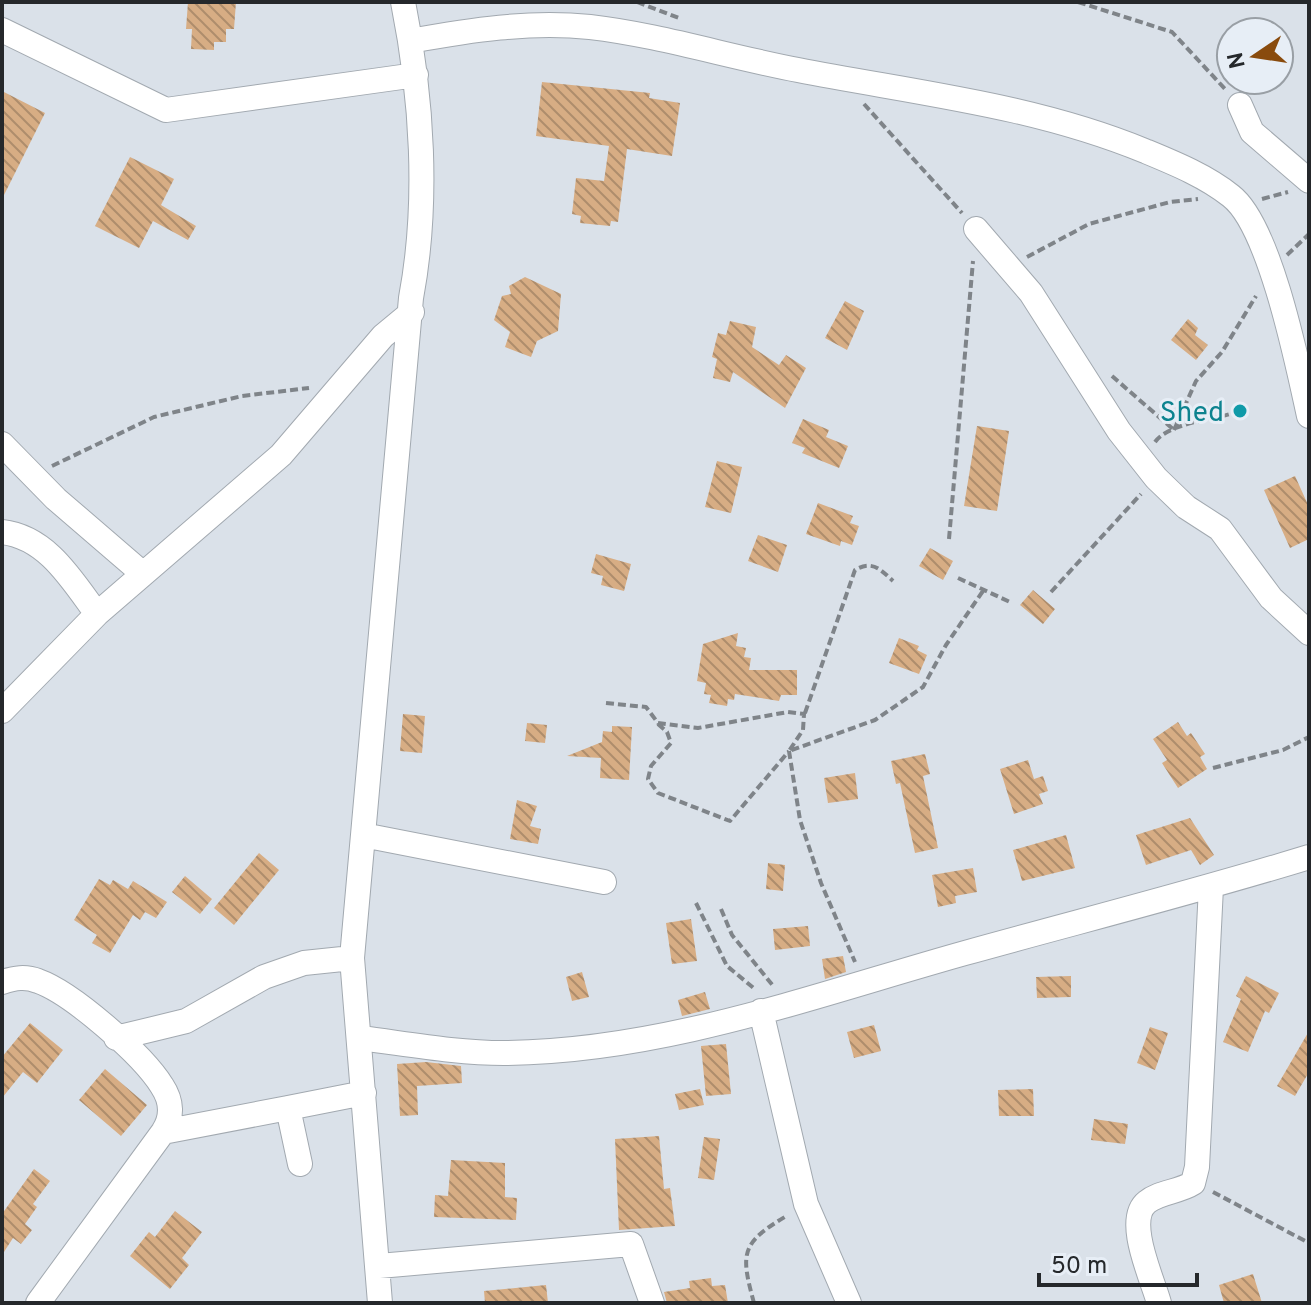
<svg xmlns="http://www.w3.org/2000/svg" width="1311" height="1305" font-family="Overpass,sans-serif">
  <defs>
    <pattern id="building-back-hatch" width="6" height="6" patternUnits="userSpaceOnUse" patternTransform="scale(2)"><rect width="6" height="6" fill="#d7ad84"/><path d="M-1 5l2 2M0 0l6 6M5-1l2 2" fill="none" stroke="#ae8d6c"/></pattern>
  </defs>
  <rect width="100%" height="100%" fill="#dae1e9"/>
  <path fill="url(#building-back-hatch)" d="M188,2h48l-2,27h-8v13h-12v8l-23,-1 1,-20h-6z
    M542,82l108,11 -1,5 31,5 -8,53 -45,-7 -9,73 -7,-1 -1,5 -30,-3 1,-7 -9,-2 4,-36 28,3 5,-35 -73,-10z
    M2,91l43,22 -43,86z
    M130,157l44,22 -13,26 35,21 -8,14 -35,-19 -14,27 -44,-22z
    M525,277l36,17 -3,37 -21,10 -6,16 -26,-10 5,-15 -16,-12 8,-24 9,-2 -2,-8z
    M845,301l19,10 -17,39 -22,-12z
    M1188,319l10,9 -3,7 13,10 -12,15 -25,-20z
    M730,321l26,6 -4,20 27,18 7,-10 20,13 -21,40 -52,-36 -3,10 -17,-4 4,-19 -5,-2 6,-24 8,2z
    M803,419l26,11 -3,7 22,9 -9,22 -37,-15 3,-5 -13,-5z
    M977,426l32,5 -12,80 -33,-5z
    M717,461l25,6 -11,46 -26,-6z
    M1295,476l14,31v32l-19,9 -26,-58z
    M818,503l35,13 -3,7 9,3 -7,19 -11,-4 -1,5 -34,-12z
    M758,535l29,10 -9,27 -30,-11z
    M930,548l23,13 -10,19 -24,-14z
    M596,554l35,10 -7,27 -23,-6 2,-9 -12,-3z
    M1033,590l22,19 -12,15 -23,-19z
    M738,633l-2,13 10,2 -2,9 7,1 -2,12h48v25h-16l-2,6 -44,-7 -1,6 -6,-1 -1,7 -18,-3 2,-8 -7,-1 2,-11 -9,-2 6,-37z
    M899,638l20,8 -2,4 10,5 -8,19 -30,-11z
    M403,714l22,2 -3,37 -22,-2z
    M1178,722l9,14 4,-3 14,21 -5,3 7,12 -29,19 -16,-25 5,-3 -14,-21z
    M527,723l20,2 -2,18 -20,-2z
    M612,726l20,1 -3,53 -29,-2 1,-20 -34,-2 35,-14 1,-11 9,1z
    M925,754l5,20 -7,2 15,72 -23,5 -15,-70 -4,1 -5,-23z
    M1028,760l6,19 9,-3 5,15 -9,3 4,10 -29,10 -14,-45z
    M855,773l3,26 -30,4 -4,-25z
    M517,800l20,6 -7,20 11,3 -3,15 -28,-5z
    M1190,818l24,37 -14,10 -9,-15 -45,15 -10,-30z
    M1066,835l9,33 -53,13 -9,-31z
    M259,853l20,17 -45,55 -20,-17z
    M768,863l17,2 -2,26 -17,-2z
    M973,868l4,24 -22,4 1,7 -18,4 -6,-32z
    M185,876l27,23 -12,15 -28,-22z
    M99,879l11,6 3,-5 15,9 5,-8 34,21 -11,16 -11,-6 -5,8 -7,-5 -23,38 -18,-10 5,-8 -23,-15z
    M691,919l6,42 -25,3 -6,-41z
    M808,926l2,20 -35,4 -2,-21z
    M843,956l3,16 -21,7 -3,-20z
    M582,972l7,25 -17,4 -6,-24z
    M1071,976v21l-34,1 -1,-21z
    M1246,976l33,17 -10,20 -4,-2 -17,41 -25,-10 18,-43 -5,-3z
    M705,992l5,17 -28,7 -4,-16z
    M30,1023l33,27 -26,33 -14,-11 -21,26v-41z
    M874,1025l7,26 -27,7 -7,-26z
    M1150,1027l18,6 -13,37 -18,-7z
    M1309,1031v41l-14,24 -18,-10z
    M726,1044l5,50 -25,2 -5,-50z
    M426,1062l35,4 1,17 -45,3 1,29 -18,1 -3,-52z
    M105,1069l42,36 -26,31 -42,-36z
    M700,1089l4,16 -25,5 -4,-16z
    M1033,1089l1,27h-35l-1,-26z
    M1094,1119l34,5 -3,20 -34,-4z
    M659,1136l5,53 6,-1 5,38 -56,4 -4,-91z
    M704,1137l16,2 -6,41 -16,-2z
    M451,1160l54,3v34l12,1 -1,22 -82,-3 1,-22 13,1z
    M34,1169l16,12 -17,23 4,3 -12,17 7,6 -11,14 -8,-6 -11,17v-41z
    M175,1211l27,21 -20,26 7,7 -19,24 -40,-33 19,-24 6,5z
    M1253,1274l9,29h-38l-5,-18z
    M711,1278l1,8 13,-1 3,18h-61l-3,-11 26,-4 -1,-7z
    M546,1285l2,18h-63l-1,-12z"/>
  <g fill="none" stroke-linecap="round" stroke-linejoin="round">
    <defs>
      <path id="street" d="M2,30l164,80 250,-35
        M410,41c61,-11 118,-20 180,-14 69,8 139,30 208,43 118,23 235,35 347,81 29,12 61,25 86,45 39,30 67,170 78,220
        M1240,105l12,27 57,49
        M976,229l55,64 88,138 37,47 30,29 34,22 51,69 38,35
        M2,444l54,55 86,74
        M2,532c45,5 70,48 95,82
        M2,711l95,-97 184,-159 102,-119 29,-24
        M363,835l241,47
        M2,982c13,-4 23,-6 36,-1 34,12 105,74 124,105 10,15 11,31 1,46l-125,171
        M761,1011l45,193 43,99
        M116,1038l70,-17 78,-44 40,-14 48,-5
        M360,1038c48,6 96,15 144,15 158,-1 311,-58 461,-100 115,-32 230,-61 344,-96
        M163,1132l125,-24
        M300,1164l-12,-56 76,-15
        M379,1266l252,-22 21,59
        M380,1303l-28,-345 59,-660c18,-96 11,-201 -8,-296
        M1159,1303c-6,-23 -35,-83 -12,-101 12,-10 32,-10 46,-19l4,-16 14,-280"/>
    </defs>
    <use href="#street" stroke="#a2a9b0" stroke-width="26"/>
    <path stroke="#7f8489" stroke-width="4" stroke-dasharray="8 4" stroke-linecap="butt" d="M637,2l42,16
      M1078,2l94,30 54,58
      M864,104l98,109
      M1262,199l26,-7
      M1287,255l22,-21
      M1027,257l62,-33 81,-22 28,-3
      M1112,376l62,54
      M1174,430l22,-49 26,-29 34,-56
      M1155,442c13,-18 54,-22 75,-28
      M52,466l102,-49 88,-21 67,-8
      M949,539l24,-278
      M958,578l52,24
      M1051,592l90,-98
      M606,703l40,4 12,16 40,5 90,-16 16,2 -1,16 -14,21 86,-31 48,-33 23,-42 39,-57
      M805,713l50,-143c17,-10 25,-1 38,11
      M658,724l9,8 4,11 -20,23 -3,13 10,14 72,28 59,-70
      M789,751l11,69 21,63 34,79
      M1213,768l70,-18 26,-13
      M696,903l31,63 29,24
      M721,909l11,26 42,52
      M1213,1192l96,51
      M754,1303c-14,-51 -13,-60 34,-88"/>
    <use href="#street" stroke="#fff" stroke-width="24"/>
  </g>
  <circle fill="#0f9aa8" stroke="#e7eef6" stroke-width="3" cx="1240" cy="411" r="8"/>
  <g text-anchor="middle" stroke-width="6" stroke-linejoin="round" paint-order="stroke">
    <g font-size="28" fill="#0d838f" stroke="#e7eef6" text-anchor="end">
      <text x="1224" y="421">Shed</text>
    </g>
  </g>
  <rect width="1311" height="1305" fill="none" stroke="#25282b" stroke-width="8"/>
  <g transform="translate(1255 56) rotate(257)"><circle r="38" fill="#e7eef6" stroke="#999fa5" stroke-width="2"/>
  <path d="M0-6L14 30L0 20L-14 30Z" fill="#894b0d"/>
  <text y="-12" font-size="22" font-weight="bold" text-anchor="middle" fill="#25282b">N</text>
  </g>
  <path d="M1039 1273v12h158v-12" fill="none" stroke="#25282b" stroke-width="4"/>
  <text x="1051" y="1273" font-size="24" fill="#25282b" stroke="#e7eef6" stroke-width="6" paint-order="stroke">50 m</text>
</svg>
